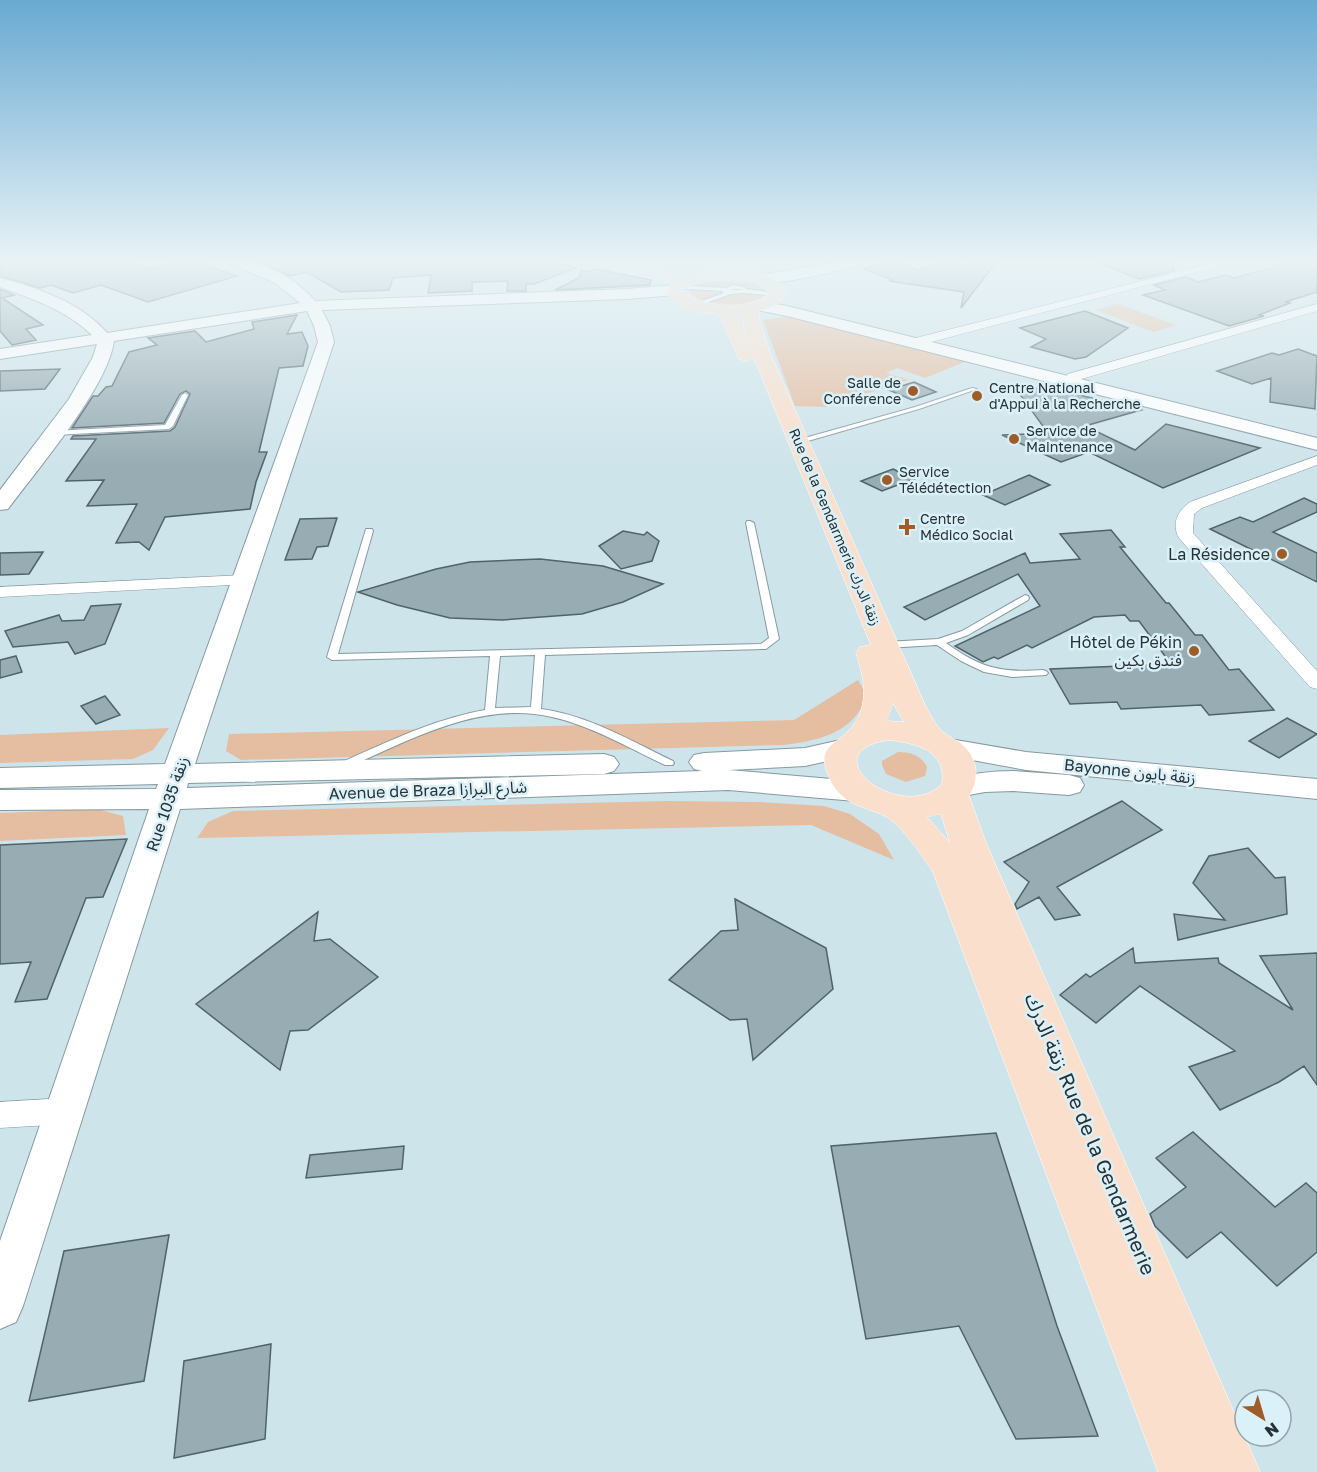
<svg xmlns="http://www.w3.org/2000/svg" width="1317" height="1472" font-family="'Golos Text','Noto Sans Arabic',sans-serif">
  <rect width="100%" height="100%" fill="#cee4eb"/>
  <path fill="#e5bda1" d="M730,279l21,2 16,9v5c-17,14 -62,15 -77,-2l1,-5 11,-6z
    M1118,304l58,21 -22,7 -58,-22z
    M791,316l176,45 -42,17 -28,-10 -11,5 23,7 -84,27 -30,-1 -32,-86z
    M858,680l9,16c-13,37 -49,45 -84,49l-542,15 -15,-9 3,-17 565,-14z
    M169,728l-16,22 -20,9 -133,4v-28z
    M898,752c12,0 23,3 29,15l-2,9 -19,6 -20,-8 -4,-9v-4z
    M668,801l90,1 66,4 26,8 29,20 15,26 -83,-35 -614,13 11,-16 25,-11z
    M97,809l26,7 3,19 -126,6v-28z"/>
  <path fill="#97acb3" stroke="#50636a" stroke-width="1.5" d="M0,261h126l24,8 32,-8h12l43,15 -89,26 -47,-17 -28,8 -22,-8 -11,3 -40,-12z
    M271,261h277l28,7 -42,16h-8v7h-19l1,-10 -36,1v9l-44,2 3,-18 -38,3 -4,12 -48,2 -34,-20 -17,4 -28,-13z
    M894,261l25,9 26,-9 24,5 1,-5h27l-36,47 3,-16 -75,-11 4,-1 -29,-11z
    M1094,261h79l1,10 -35,8z
    M1297,261h20v31l-32,10 5,1 -31,12 5,1 -35,10 -86,-31 22,-5 -11,-5 32,-8 12,5 28,-7 8,3z
    M596,269l55,11 -1,5 -95,5 24,-12 2,-8 9,2z
    M0,289l14,6 -12,3 41,27 -17,4 10,11 -24,5 -12,-14z
    M1085,311l43,17 -42,29 -11,2 -44,-12 15,-8 -26,-11z
    M297,315l-10,19 15,-2 6,14 -5,20 -24,2 -20,84h8l-11,30 -6,27 -85,8 -16,33 -10,-8 -23,1 21,-39 -50,2 17,-26 -38,1 30,-42h-25l2,-3 97,-5 5,-4 15,-33 -4,-3 -6,3 -16,29 -92,5 21,-32h5l8,-9 6,-1 17,-34 28,-7 -9,-7 47,-7 11,11 48,-13 -2,-7z
    M1298,349l19,7 -2,53 -45,-7 1,-24 -19,6 -35,-13 55,-18 7,2z
    M60,369l-15,20 -45,2v-20z
    M914,382l22,10 -24,8 -23,-10z
    M1051,388l90,22 -56,16 50,24 31,-26 94,24 -97,40 -74,-36 -28,10 -59,-27 46,-2 -32,-44z
    M893,469l21,10 -32,12 -21,-10z
    M1029,475l21,10 -45,20 -22,-10z
    M1304,498l13,6v8l-44,20 44,21v29l-107,-53 30,-12 13,5z
    M337,518l-9,28 -11,1 -5,12 -27,1 15,-41z
    M1111,530l14,17h-5l46,56h3l26,32h7l27,35 10,-1 35,41 -65,5 -8,-10 -80,4 -4,-7 -47,2 -20,-35 121,-5 -32,-43h-9l-5,-6 -31,2 -62,31 -5,-3 -29,14 -4,-2 -11,5 -28,-16 85,-40 -22,-32 -93,46 -21,-13 121,-54 5,10 50,-4 -20,-25z
    M623,531l21,4 3,-3 12,9 -7,20 -31,8 -22,-23z
    M43,552l-14,22 -29,1v-22z
    M540,559l63,7 60,18 -40,18 -41,12 -80,6 -52,-2 -53,-13 -39,-13 78,-23 34,-7z
    M121,604l-16,40 -30,10 -7,-12 -55,5 -8,-16 54,-16 3,6 22,-1 7,-14z
    M16,656l6,16 -22,6v-18z
    M105,696l15,19 -24,9 -15,-18z
    M1287,718l30,16 -38,24 -30,-17z
    M1122,801l40,29 -105,57 23,28 -25,5 -16,-23 -22,12 -2,-5 14,-22 -25,-20z
    M127,839l-24,58 -17,1 -39,101 -32,3 16,-40 -31,2v-119z
    M1248,848l27,30 10,-1 2,37 -109,26 -4,-26 51,6 -32,-37 16,-27z
    M735,899l91,49 7,41 -80,71 -6,-41 -17,1 -61,-40 52,-49 17,-1z
    M318,912l-4,29 16,-2 48,38 -70,53 -18,1 -10,39 -84,-66z
    M1133,948l2,15 83,-5 1,5 74,47 -33,-54 57,-3v132l-13,-19 -25,16 -59,28 -31,-43 46,-16 -95,-65 -44,37 -36,-28 26,-21 4,3z
    M1193,1132l82,75 31,-24 11,10v59l-40,34 -56,-54 -34,26 -32,-32 -5,-12 36,-27 -30,-29z
    M996,1133l61,193 41,110 -82,3 -57,-113 -93,13 -35,-193z
    M404,1146l-2,23 -96,9 4,-23z
    M169,1235l-25,146 -115,20 35,-150z
    M271,1344l-6,95 -91,19 10,-97z"/>
  <g fill="none" stroke-linecap="round" stroke-linejoin="round">
    <defs>
      <path id="lane" d="M640,261h9l-18,5 -3,-2z
        M676,285l50,3 7,-3 11,2 2,2 35,5 -3,2 -34,-3 -13,1 -36,13 -2,-1v-2l31,-11 -2,-2 -48,-3v-2zM734,289h6l1,1h-11z
        M972,388l5,1 -58,20 -118,34 -7,-2 121,-34z
        M185,393l3,2 -15,31 -4,3 -115,6 -4,-2 4,-2 111,-6 17,-30z
        M747,521h3l4,2 25,116 -13,10 -221,6 -4,54c47,6 90,32 132,52l1,2 -1,2h-8c-36,-17 -73,-39 -113,-48 -71,-17 -141,23 -204,50l-4,2 -5,-4 1,-2c47,-21 94,-44 145,-53l5,-54 -158,4 -5,-3 39,-128h6l1,2 -35,123 423,-10 8,-6 -23,-115zM535,655l-4,52 -36,1 5,-52z
        M1025,595l3,1 1,2 -1,2 -60,35 -22,8c35,25 54,30 97,27l3,1 2,2 -2,2 -34,2 -28,-5 -23,-11 -24,-16 -51,3 -5,-3 5,-3 52,-3 24,-8z"/>
      <path id="street" d="M1222,261h16l-326,86 -6,-4 2,-3z
        M1317,304v7l-239,69h-10l-2,-3 2,-3z
        M1317,456v9l-115,43 -8,6 -1,19 124,138v18l-7,-2 -131,-149c-8,-14 -1,-28 11,-36z
        M244,575l6,1 3,4 -3,4 -250,13v-10z
        M66,1098l10,4 5,9 -5,9 -10,4 -66,4v-26z"/>
      <path id="secondary" d="M229,261c30,-3 66,16 86,40l312,-12 48,-4 8,5 -8,5 -48,4 -305,11 8,16 4,16 -139,422 409,-10 10,3 5,7 -5,7 -10,3 -416,9 -1,5 515,-17 -8,-2 -5,-7 5,-7 10,-2 101,-5 40,-9 10,2 4,7 -4,7 -50,11 -76,4 126,11 11,3 4,7 -4,7 -11,3 -127,-11 -548,19 -157,497 -7,16 -16,7v-88l149,-432 -149,1v-20l156,-1 2,-5 -158,4v-20l165,-4 153,-422 -4,-16 -7,-15 -193,30c-6,46 -77,129 -106,168l-8,1v-20l69,-91 24,-42 4,-13 -97,15v-10l92,-14c-26,-25 -59,-36 -92,-48v-9c36,9 82,25 107,55l193,-30 -25,-20 -44,-19z
        M843,261h26l-7,4c-18,4 -99,26 -109,14l7,-4z
        M758,301l29,5 530,132v12l-530,-134 -35,-7 -2,-3z
        M944,738l82,14 291,27v20l-291,-29 -92,-17 -4,-6 4,-6z
        M1013,771l56,4 11,3 4,7 -4,7 -11,3 -56,-4 -28,1 -27,5 -11,-3 -4,-7 4,-7c22,-6 43,-9 66,-9z"/>
      <path id="primary" d="M591,261c24,-2 46,4 69,10 7,1 16,5 23,5 7,0 16,-3 23,-4 26,-4 68,-5 80,22 -7,10 -16,14 -27,17v8l11,34 155,352c5,9 10,20 18,27 4,4 11,7 16,10 18,14 22,34 10,54l17,47 274,629h-102l-225,-600c-9,-14 -33,-49 -48,-56 -23,-11 -42,-10 -55,-37 -16,-33 6,-33 22,-52 18,-22 12,-50 4,-74l4,-6 11,-2 -117,-287 -8,3 -7,-2 -20,-45c-19,-1 -41,-5 -52,-20l4,-11 -78,-19zM718,280c16,0 41,-2 51,13 -20,18 -64,15 -85,-1v-3l12,-6zM736,314h5l5,22zM893,703l11,19 -17,-1zM889,740c28,3 58,11 53,44 -36,37 -117,-18 -72,-39 6,-3 13,-4 19,-5zM941,814l9,29 -23,-26z"/>
    </defs>
    <use href="#lane" stroke="#859aa1" stroke-width="2"/>
    <use href="#street" stroke="#859aa1" stroke-width="1"/>
    <use href="#secondary" stroke="#859aa1" stroke-width="2"/>
    <use href="#primary" stroke="#fff" stroke-width="1"/>
    <use href="#lane" fill="#fff" fill-rule="evenodd"/>
    <use href="#street" fill="#fff" fill-rule="evenodd"/>
    <use href="#secondary" fill="#fff" fill-rule="evenodd"/>
    <use href="#primary" fill="#fadfcc" fill-rule="evenodd"/>
  </g>
  <linearGradient id="sky" x2="0" y2="1"><stop stop-color="#69a9d1"/><stop offset="0.56" stop-color="#e9f3f6"/><stop offset="1" stop-color="#e9f3f6" stop-opacity="0"/></linearGradient>
  <rect width="1317" height="467" fill="url(#sky)"/>
  <g fill="#9e5c29" stroke="#dbf1f9" stroke-width="2">
    <circle cx="913" cy="391" r="6"/>
    <circle cx="977" cy="396" r="6"/>
    <circle cx="1014" cy="439" r="6"/>
    <circle cx="887" cy="480" r="6"/>
    <path d="M904 518h6v6h6v6h-6v6h-6v-6h-6v-6h6z"/>
    <circle cx="1282" cy="554" r="6"/>
    <circle cx="1194" cy="651" r="6"/>
  </g>
  <g text-anchor="middle" stroke-width="5" stroke-linejoin="round" paint-order="stroke">
    <g font-size="14" fill="#283133" stroke="#dbf1f9" text-anchor="start">
      <text x="901" y="388" text-anchor="end">Salle de<tspan x="901" dy="16">Conférence</tspan></text>
      <text x="989" y="393">Centre National<tspan x="989" dy="16">d'Appui à la Recherche</tspan></text>
      <text x="1026" y="436">Service de<tspan x="1026" dy="16">Maintenance</tspan></text>
      <text x="899" y="477">Service<tspan x="899" dy="16">Télédétection</tspan></text>
      <text x="920" y="524">Centre<tspan x="920" dy="16">Médico Social</tspan></text>
    </g>
    <g font-size="14" fill="#283133" stroke="#dbf1f9">
      <text transform="translate(835 527) rotate(67)" y="5">Rue de la Gendarmerie زنقة الدرك</text>
    </g>
    <g font-size="16" fill="#283133" stroke="#dbf1f9" text-anchor="end">
      <text x="1270" y="560">La Résidence</text>
      <text x="1182" y="648">Hôtel de Pékin<tspan x="1182" dy="18">فندق بكين</tspan></text>
    </g>
    <g font-size="16" fill="#283133" stroke="#dbf1f9">
      <text transform="translate(1130 771) rotate(6)" y="6">Bayonne زنقة بايون</text>
      <text transform="translate(428 790) rotate(-2)" y="6">Avenue de Braza شارع البرازا</text>
      <text transform="translate(167 804) rotate(-71)" y="6">Rue 1035 زنقة</text>
    </g>
    <g font-size="20" fill="#283133" stroke="#dbf1f9">
      <text transform="translate(1090 1134) rotate(67)" y="7">زنقة الدرك Rue de la Gendarmerie</text>
    </g>
  </g>
  <g transform="translate(1263 1418) rotate(143)"><circle r="28" fill="#dbf1f9" stroke="#93a4aa" stroke-width="1.5"/>
  <path d="M0-4.5L10 22L0 15L-10 22Z" fill="#9e5c29"/>
  <text y="-9" font-size="16" font-weight="bold" text-anchor="middle" fill="#283133">N</text>
  </g>
</svg>
